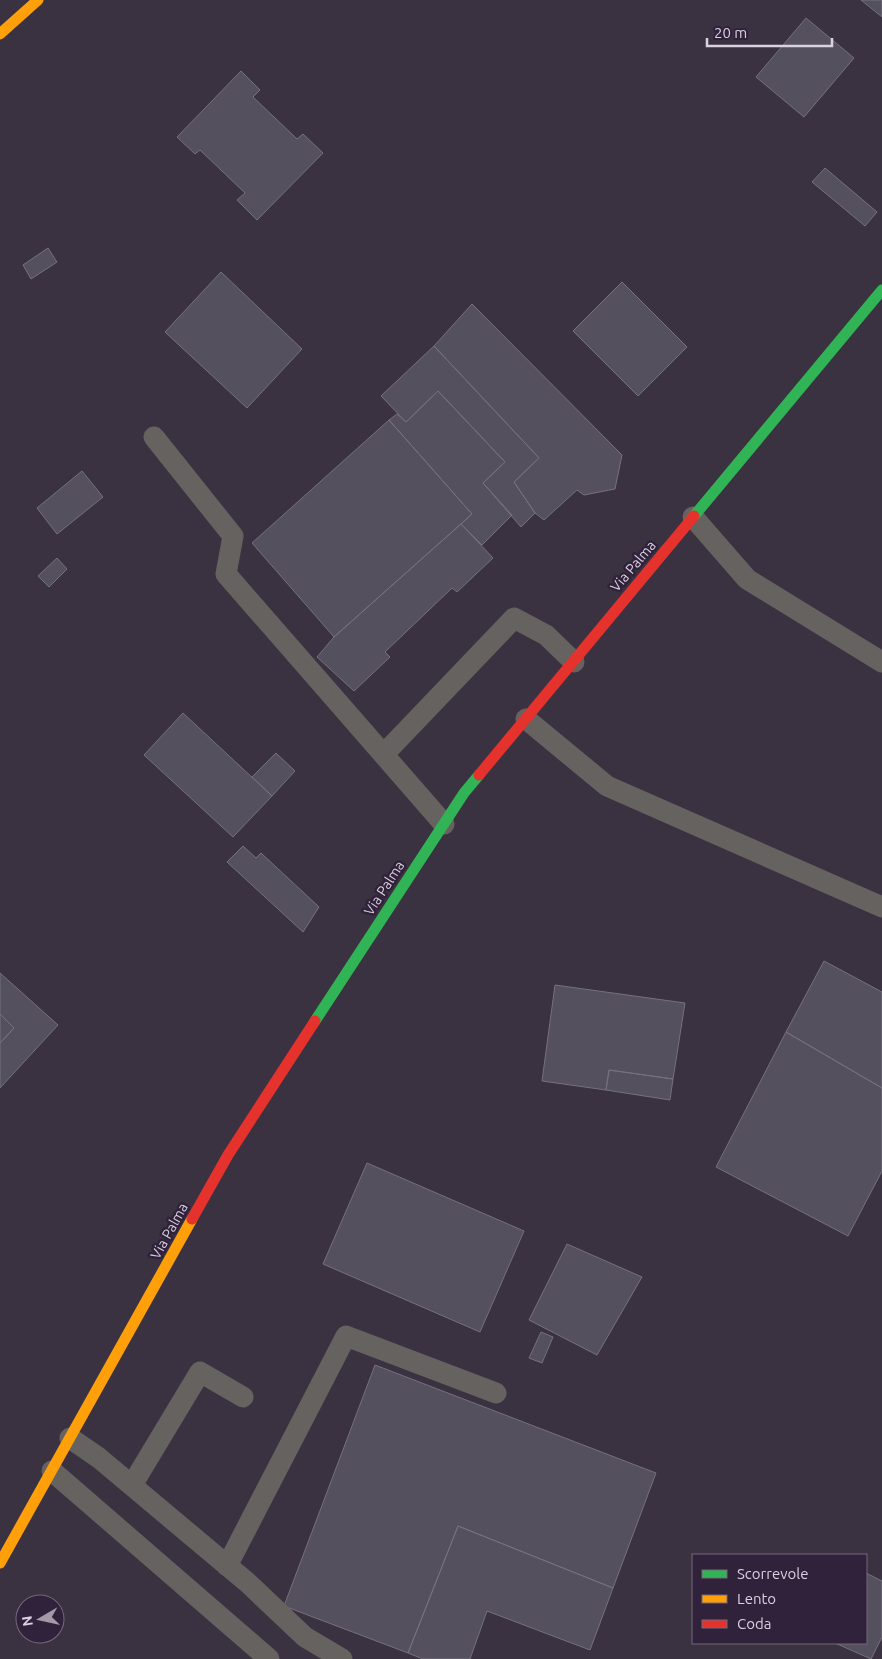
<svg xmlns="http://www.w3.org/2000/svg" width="882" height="1659" font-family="Ubuntu,sans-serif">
  <rect width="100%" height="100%" fill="#3a3240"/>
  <path fill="#54505d" stroke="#75717e" d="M861,0h21v17z
    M806,18l48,40 -50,59 -48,-40z
    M241,71l19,19 -7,7 44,42 6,-5 20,19 -66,67 -20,-20 8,-7 -45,-43 -5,4 -18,-17z
    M825,168l52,44 -12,14 -53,-44z
    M48,248l9,14 -26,17 -8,-14z
    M221,272l81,77 -55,59 -82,-76z
    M622,282l65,65 -49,49 -65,-65z
    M472,304l150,151 -7,34 -31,6 -7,-5 -33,30 -9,-7 -21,-31 25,-24 -105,-112z
    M434,346l105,112 -25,24 21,31 -14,14 -38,-44 22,-21 -67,-71 -32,31 -25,-26z
    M438,391l67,71 -22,21 29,32 -30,30 -21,-21 11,-10 -83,-94 8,-6 9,8z
    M389,420l83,94 -138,123 -82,-94z
    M82,471l21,26 -46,37 -20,-26z
    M461,524l32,34 -36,34 -5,-4 -67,64 5,5 -36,34 -37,-34 17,-20z
    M57,558l10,11 -18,18 -11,-11z
    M183,713l89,83 -39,41 -89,-82z
    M276,753l19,18 -23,25 -20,-19z
    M243,846l13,12 5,-5 58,54 -16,25 -76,-70z
    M824,961l58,31v96l-96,-56z
    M0,973l58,52 -58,63v-45l14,-15 -14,-14z
    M555,985l130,18 -12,76 -64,-9 -3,20 -64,-9z
    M0,1014l14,14 -14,15z
    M786,1032l96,56v83l-34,65 -132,-69z
    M609,1070l64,9 -3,21 -64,-10z
    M367,1163l157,68 -44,101 -157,-68z
    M567,1244l75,33 -45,78 -68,-35z
    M541,1332l12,5 -11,26 -13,-5z
    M375,1365l281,108 -43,115 -155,-62 -50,127 -124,-47z
    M458,1526l155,62 -23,62 -103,-39 -17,48h-47l-15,-6z
    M866,1573l16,8v56l-11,22 -36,-16h31z"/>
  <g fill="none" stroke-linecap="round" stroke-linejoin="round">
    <path stroke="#666260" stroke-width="21" d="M154,437l79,99 -7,38 218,250
      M693,517l54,62 135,83
      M526,719l81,67 275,121
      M384,754l130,-136 32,17 28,27
      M70,1438l29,20 149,125 57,54 37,22
      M52,1471l217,188
      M132,1485l68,-113 43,25
      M227,1566l119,-230 150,57"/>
    <path stroke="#30b455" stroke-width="11" d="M694,516l188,-226
      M315,1021l149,-228 15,-18"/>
    <path stroke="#ff9f0a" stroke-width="11" d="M0,34l38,-34
      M0,1563l192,-344"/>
    <path stroke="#e5322d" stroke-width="11" d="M479,775l215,-259
      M192,1219l36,-64 87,-134"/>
  </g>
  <g text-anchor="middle" stroke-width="5" stroke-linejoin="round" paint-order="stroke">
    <g font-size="14" fill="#dad1e1" stroke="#31223b">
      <text transform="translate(633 566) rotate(-50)" y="5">Via Palma</text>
      <text transform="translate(384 888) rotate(-57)" y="5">Via Palma</text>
      <text transform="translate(169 1231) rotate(-61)" y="5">Via Palma</text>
    </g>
  </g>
  <rect x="692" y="1554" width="175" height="90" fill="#31223b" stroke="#75687d"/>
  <rect x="702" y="1570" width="25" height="8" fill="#30b455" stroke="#75687d"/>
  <text x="737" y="1579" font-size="15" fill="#dad1e1">Scorrevole</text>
  <rect x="702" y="1595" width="25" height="8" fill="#ff9f0a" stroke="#75687d"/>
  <text x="737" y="1604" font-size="15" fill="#dad1e1">Lento</text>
  <rect x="702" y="1620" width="25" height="8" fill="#e5322d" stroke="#75687d"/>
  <text x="737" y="1629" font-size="15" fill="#dad1e1">Coda</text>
  <g transform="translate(40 1619) rotate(261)"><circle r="24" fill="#31223b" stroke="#75687d"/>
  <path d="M0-4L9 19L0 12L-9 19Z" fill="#a299a9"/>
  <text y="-8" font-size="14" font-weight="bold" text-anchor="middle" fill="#dad1e1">N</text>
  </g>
  <path d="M707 38v8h125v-8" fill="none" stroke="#dad1e1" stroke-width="2.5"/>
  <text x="714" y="38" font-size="15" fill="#dad1e1" stroke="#31223b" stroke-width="4" paint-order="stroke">20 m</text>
</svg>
